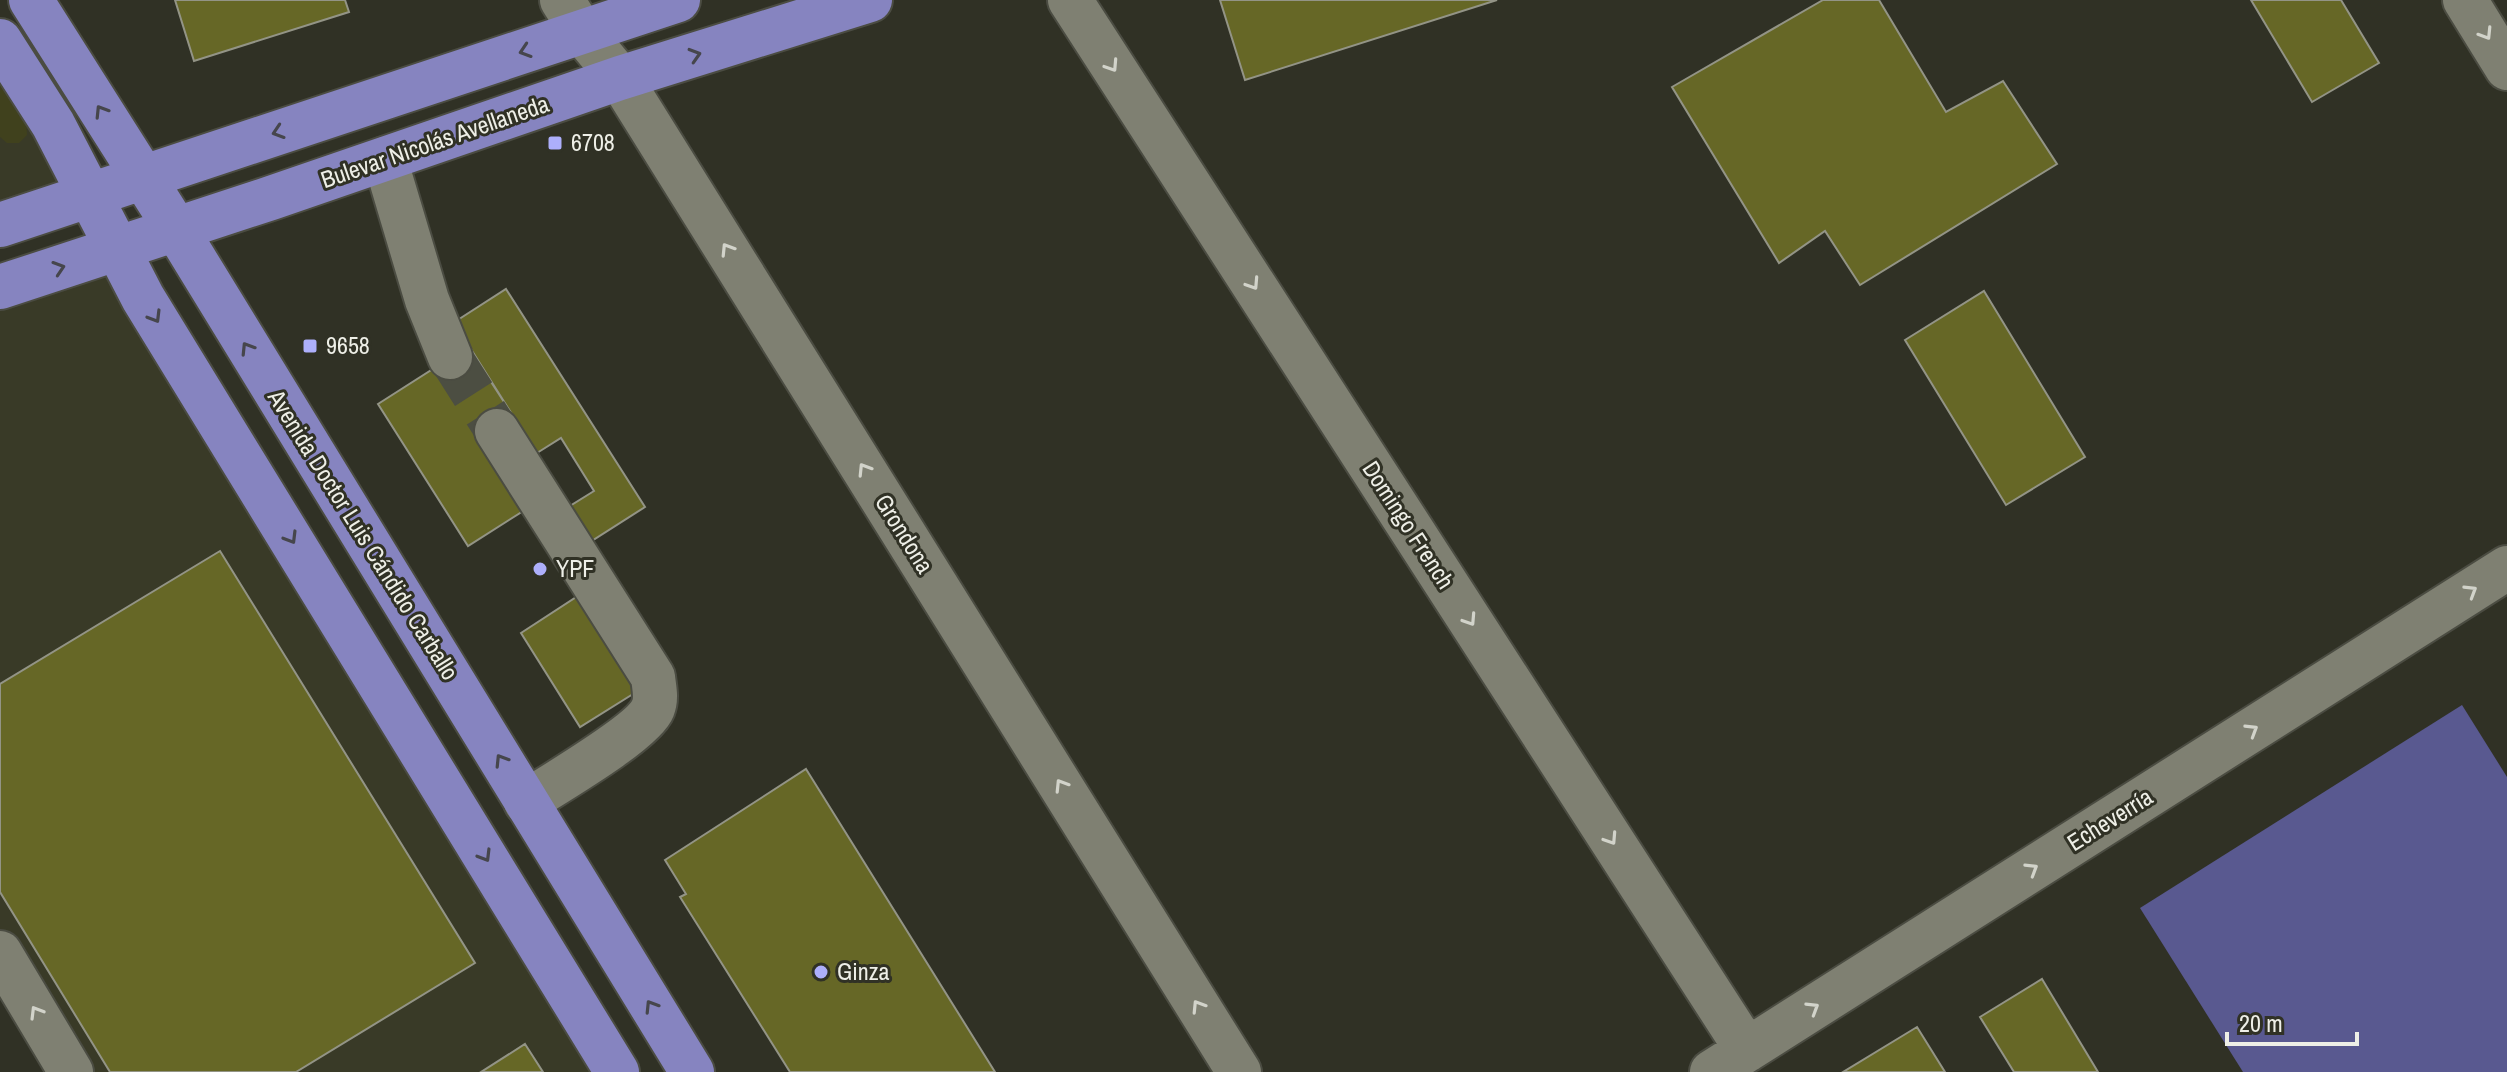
<svg xmlns="http://www.w3.org/2000/svg" width="2507" height="1072" font-family="'Archivo Narrow',sans-serif">
  <rect width="100%" height="100%" fill="#303125"/>
  <path fill="#393a27" d="M0,41l90,154 -90,30z
    M117,248l500,824h-546l-71,-119v-666z"/>
  <path fill="#40411d" d="M0,74l26,46 1,15 -8,8h-12l-7,-6z"/>
  <path fill="#595990" d="M2462,705l45,72v295h-264l-103,-164z"/>
  <path fill="#666726" stroke="#939486" stroke-width="2" d="M175,0h170l4,12 -155,49z
    M1220,0h277l-252,80z
    M1823,0h56l67,112 57,-31 54,83 -197,121 -35,-54 -46,32 -107,-176z
    M2251,0h90l38,63 -67,39z
    M506,289l139,218 -66,42 -22,-35 37,-23 -33,-53 -24,15 -84,-130z
    M1984,291l101,166 -79,48 -101,-165z
    M469,346l46,73 13,89 -60,38 -90,-142z
    M220,551l255,412 -179,109h-186l-110,-180v-208z
    M581,594l60,95 -61,38 -59,-94z
    M806,769l189,303h-205l-110,-175 6,-3 -21,-34z
    M2042,979l56,93h-84l-34,-55z
    M1917,1027l28,45h-102z
    M525,1044l18,28h-62z"/>
  <g fill="none" stroke-linecap="round" stroke-linejoin="round">
    <path stroke="#4c4e42" stroke-width="44" stroke-dasharray="44 22" stroke-linecap="butt" d="M450,357l47,74"/>
    <defs>
      <path id="minor" d="M562,0l20,32 38,46 619,994
        M1070,0l677,1050
        M2465,0l42,68
        M385,159l42,141 23,57
        M497,431l156,246c1,10 4,21 0,31 -9,24 -101,77 -127,94
        M0,953l71,119
        M1712,1072l795,-504"/>
      <path id="major" d="M31,0l145,229 516,843
        M0,41l53,83 90,174 474,774
        M0,225l678,-225
        M0,287l271,-89 349,-120 250,-78"/>
    </defs>
    <use href="#minor" stroke="#4b4c42" stroke-width="48"/>
    <use href="#major" stroke="#4b4c42" stroke-width="48"/>
    <use href="#minor" stroke="#7f8072" stroke-width="44"/>
    <use href="#major" stroke="#8684c0" stroke-width="44"/>
  </g>
  <defs><path id="oneway-chevron" d="M-2-3.5L2.5 0L-2 3.5" fill="none" stroke-width="1.6" stroke-linecap="round" stroke-linejoin="round" transform="scale(2)"/></defs>
  <g stroke="#d2d3ca">
    <use href="#oneway-chevron" transform="translate(2486 34) rotate(58)"/>
    <use href="#oneway-chevron" transform="translate(1112 66) rotate(57)"/>
    <use href="#oneway-chevron" transform="translate(727 249) rotate(-122)"/>
    <use href="#oneway-chevron" transform="translate(1253 284) rotate(57)"/>
    <use href="#oneway-chevron" transform="translate(864 469) rotate(-122)"/>
    <use href="#oneway-chevron" transform="translate(2471 591) rotate(-32)"/>
    <use href="#oneway-chevron" transform="translate(1470 620) rotate(57)"/>
    <use href="#oneway-chevron" transform="translate(2252 730) rotate(-32)"/>
    <use href="#oneway-chevron" transform="translate(1061 785) rotate(-122)"/>
    <use href="#oneway-chevron" transform="translate(1611 839) rotate(57)"/>
    <use href="#oneway-chevron" transform="translate(2032 869) rotate(-32)"/>
    <use href="#oneway-chevron" transform="translate(1198 1006) rotate(-122)"/>
    <use href="#oneway-chevron" transform="translate(1813 1008) rotate(-32)"/>
    <use href="#oneway-chevron" transform="translate(36 1012) rotate(-121)"/>
  </g>
  <g stroke="#46464c">
    <use href="#oneway-chevron" transform="translate(525 51) rotate(162)"/>
    <use href="#oneway-chevron" transform="translate(695 55) rotate(-17)"/>
    <use href="#oneway-chevron" transform="translate(101 111) rotate(-122)"/>
    <use href="#oneway-chevron" transform="translate(278 132) rotate(162)"/>
    <use href="#oneway-chevron" transform="translate(59 268) rotate(-18)"/>
    <use href="#oneway-chevron" transform="translate(155 317) rotate(59)"/>
    <use href="#oneway-chevron" transform="translate(247 348) rotate(-122)"/>
    <use href="#oneway-chevron" transform="translate(291 538) rotate(59)"/>
    <use href="#oneway-chevron" transform="translate(501 760) rotate(-122)"/>
    <use href="#oneway-chevron" transform="translate(485 856) rotate(59)"/>
    <use href="#oneway-chevron" transform="translate(651 1006) rotate(-122)"/>
  </g>
  <g fill="#adaffb" stroke="#303125" stroke-width="3">
    <rect x="547" y="135" width="16" height="16" rx="4"/>
    <rect x="302" y="338" width="16" height="16" rx="4"/>
    <circle cx="540" cy="569" r="8"/>
    <circle cx="821" cy="972" r="8"/>
  </g>
  <g text-anchor="middle" stroke-width="6" stroke-linejoin="round" paint-order="stroke">
    <g font-size="24" fill="#eeefe7" stroke="#303125">
      <text transform="translate(435 142) rotate(-19)" y="8">Bulevar Nicolás Avellaneda</text>
      <text transform="translate(1408 525) rotate(57)" y="8">Domingo French</text>
      <text transform="translate(904 534) rotate(58)" y="8">Grondona</text>
      <text transform="translate(363 535) rotate(58)" y="8">Avenida Doctor Luis Cándido Carballo</text>
      <text transform="translate(2110 820) rotate(-32)" y="8">Echeverría</text>
    </g>
    <g font-size="24" fill="#eeefe7" stroke="#303125" text-anchor="start">
      <text x="571" y="151">6708</text>
      <text x="326" y="354">9658</text>
      <text x="556" y="577">YPF</text>
      <text x="837" y="980">Ginza</text>
    </g>
  </g>
  <path d="M2227 1032v12h130v-12" fill="none" stroke="#eeefe7" stroke-width="4"/>
  <text x="2239" y="1032" font-size="24" fill="#eeefe7" stroke="#303125" stroke-width="6" paint-order="stroke">20 m</text>
</svg>
